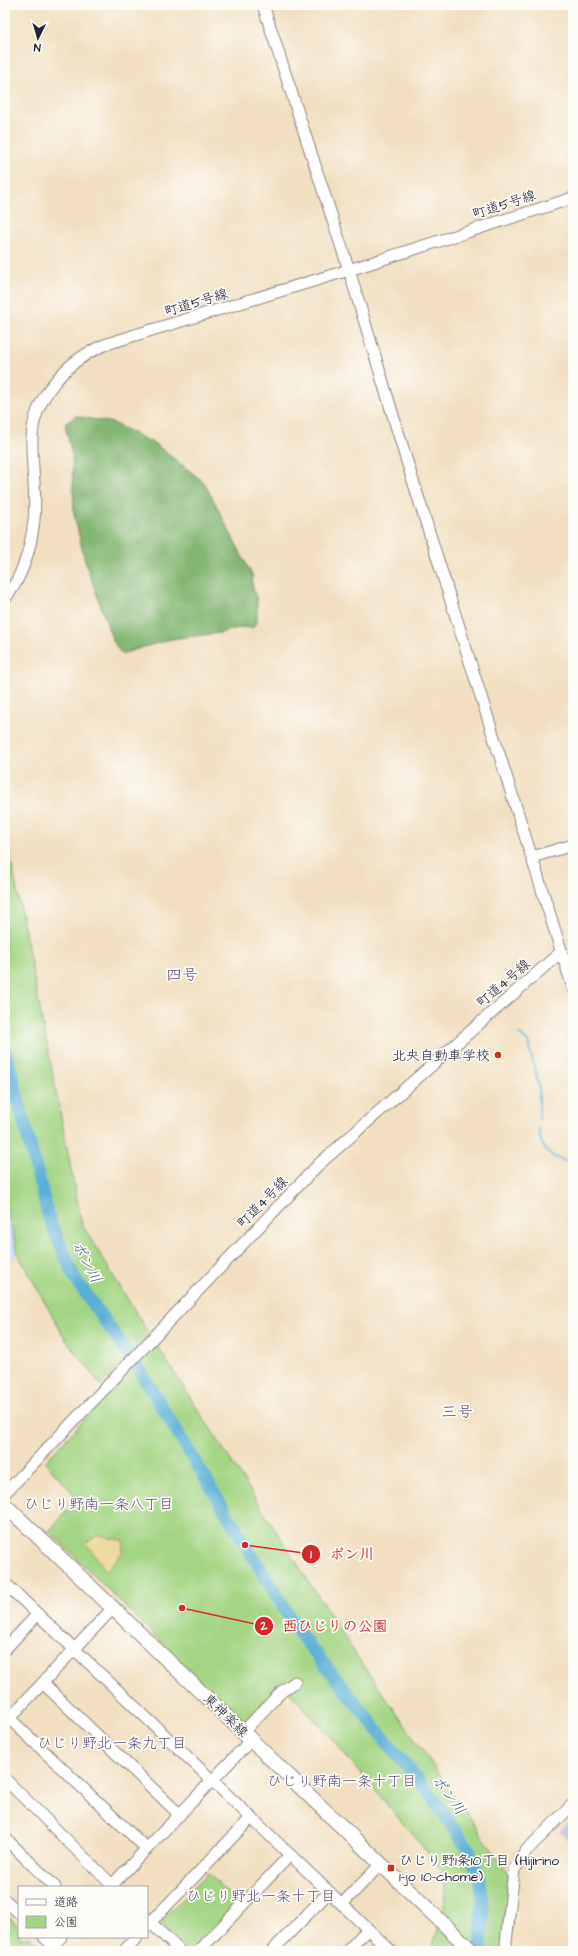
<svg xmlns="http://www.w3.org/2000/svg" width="578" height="1956" font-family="'Architects Daughter','Klee One',sans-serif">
  <rect width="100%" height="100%" fill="#fdfcf7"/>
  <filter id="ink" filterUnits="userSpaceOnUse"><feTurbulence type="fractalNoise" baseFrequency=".025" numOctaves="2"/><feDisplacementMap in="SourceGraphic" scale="8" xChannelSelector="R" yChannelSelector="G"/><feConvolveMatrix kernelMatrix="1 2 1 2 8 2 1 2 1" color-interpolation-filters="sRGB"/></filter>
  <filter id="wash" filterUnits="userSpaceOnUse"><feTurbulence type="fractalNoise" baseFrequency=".012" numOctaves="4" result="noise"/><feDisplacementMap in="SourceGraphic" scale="16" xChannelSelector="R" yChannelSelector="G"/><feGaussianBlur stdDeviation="0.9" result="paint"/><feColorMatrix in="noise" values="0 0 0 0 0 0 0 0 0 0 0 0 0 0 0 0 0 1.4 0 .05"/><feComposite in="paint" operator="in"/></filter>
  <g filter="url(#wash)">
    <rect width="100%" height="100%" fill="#f2dfc1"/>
    <path fill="#d2d9f9" d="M5,1202l13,52 -13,14z"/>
    <path fill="#bcc3de" d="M573,1818v27l-14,-13z"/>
    <path fill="#a4d584" stroke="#637c60" d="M5,829l77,396 67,109 -48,51 -35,-45 -48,-86 -13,-52z
      M155,1343l203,315 158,226 -7,67h-80l3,-3c10,-31 17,-45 10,-78l-108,-129 -51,-56 -38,40 -196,-194 29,-32 -33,-37z
      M208,1873l29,29 -44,49h-5l-26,-26v-6z
      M5,1914l14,13v10h11l15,14h-40z"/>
    <path fill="#83b672" stroke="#526c56" d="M76,416l37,7 42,21 49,38 49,95 -1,7 5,17v22l-5,5 -11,-1 -21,6 -49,6 -50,15 -9,-15 -28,-82 -10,-43 -2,-58 -7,-32z"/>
    <path fill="#eeda9e" stroke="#887e6c" d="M99,1535l19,5h6l-2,13 -16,18 -20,-28z"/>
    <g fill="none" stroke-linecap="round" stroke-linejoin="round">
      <path stroke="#5aafd6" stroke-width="2" d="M519,1034l9,8 11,45v32
        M539,1128c2,26 11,29 34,35"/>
      <path stroke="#5aafd6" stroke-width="13" d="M5,1050l44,168 25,59 65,92 161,265 136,169 33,47 10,27 4,23 -2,51"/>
    </g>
  </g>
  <g filter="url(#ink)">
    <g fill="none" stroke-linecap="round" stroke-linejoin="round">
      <defs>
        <path id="minor" d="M263,5l86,265 59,195 165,523
          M5,599c17,-22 26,-51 29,-79 3,-27 -3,-55 -2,-82 1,-39 34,-76 68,-91 10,-5 22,-7 32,-11l217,-66 224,-72
          M532,857l41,-12
          M5,1493l313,-328 243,-213
          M5,1583l386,368
          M5,1649l33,-35
          M43,1683l137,132
          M10,1719l137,130
          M5,1723l108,-115
          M243,1732l38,-40 14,-10
          M5,1779l109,108
          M5,1838l50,49
          M110,1887l141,-147
          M5,1900l14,13
          M342,1904l39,-40
          M147,1919l33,32
          M147,1926l104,-108
          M44,1937l15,14
          M53,1945l8,-8
          M124,1951l13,-14
          M199,1951l91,-96
          M272,1951l57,-59
          M347,1951l21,-22
          M507,1951l-1,-9 8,-72 12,-19 47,-47"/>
        <path id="major" d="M5,1505l467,446"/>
      </defs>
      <use href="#minor" stroke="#8a807e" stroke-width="13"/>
      <use href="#major" stroke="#8a807e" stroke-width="16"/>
      <use href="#minor" stroke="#fff" stroke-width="11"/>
      <use href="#major" stroke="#fff" stroke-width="14"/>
    </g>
  </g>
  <g fill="#c8321e" stroke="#fdfcf7" stroke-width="1.5">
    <circle cx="498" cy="1055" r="4"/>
    <rect x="387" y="1864" width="8" height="8" rx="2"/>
  </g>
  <g text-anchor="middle" stroke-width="3.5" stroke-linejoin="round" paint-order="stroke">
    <g font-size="14" fill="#22223b" stroke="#fdfcf7">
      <text transform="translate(504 204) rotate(-18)" y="5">町道5号線</text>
      <text transform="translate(196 302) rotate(-17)" y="5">町道5号線</text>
      <text transform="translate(503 983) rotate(-41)" y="5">町道4号線</text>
      <text transform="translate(262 1202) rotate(-46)" y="5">町道4号線</text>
      <text transform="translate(226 1715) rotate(44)" y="5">東神楽線</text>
    </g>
    <g font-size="14" fill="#22223b" stroke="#fdfcf7" text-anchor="end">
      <text x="490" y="1060">北央自動車学校</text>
      <text x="399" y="1865" text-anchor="start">ひじり野1条10丁目 (Hijirino<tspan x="399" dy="16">1-jo 10-chome)</tspan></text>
    </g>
    <g font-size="15" font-style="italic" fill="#385a79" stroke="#fdfcf7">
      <text transform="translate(87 1262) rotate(62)" y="5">ポン川</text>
      <text transform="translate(449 1795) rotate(53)" y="5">ポン川</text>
    </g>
    <g font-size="15" fill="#605179" stroke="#fdfcf7">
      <text x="99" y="1509">ひじり野南一条八丁目</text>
      <text x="112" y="1748">ひじり野北一条九丁目</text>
      <text x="342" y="1786">ひじり野南一条十丁目</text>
      <text x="261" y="1901">ひじり野北一条十丁目</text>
    </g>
    <g font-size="16" fill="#605179" stroke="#fdfcf7">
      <text x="182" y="980">四号</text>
      <text x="457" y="1417">三号</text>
    </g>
  </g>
  <path fill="none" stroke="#d62828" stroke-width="1.5" d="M245 1545L311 1554M182 1608L264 1626"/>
  <g fill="#d62828" stroke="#fdfcf7" stroke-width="1.5">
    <circle cx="245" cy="1545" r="4"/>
    <circle cx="182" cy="1608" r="4"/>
    <circle cx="311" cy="1554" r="10"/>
    <circle cx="264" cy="1626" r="10"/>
  </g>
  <g font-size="12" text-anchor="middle" font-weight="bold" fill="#fff">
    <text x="311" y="1558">1</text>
    <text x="264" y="1630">2</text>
  </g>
  <g font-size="15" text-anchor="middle" font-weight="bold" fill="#d62828" stroke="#fdfcf7" stroke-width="3.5" stroke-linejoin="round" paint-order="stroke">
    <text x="352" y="1559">ポン川</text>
    <text x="335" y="1631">西ひじりの公園</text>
  </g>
  <rect width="578" height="1956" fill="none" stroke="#fdfcf7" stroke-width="20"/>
  <rect x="18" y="1886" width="130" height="52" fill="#fdfcf7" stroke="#a5a5ac"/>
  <rect x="26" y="1899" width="20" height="6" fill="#ffffff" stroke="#a5a5ac"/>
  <text x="54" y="1906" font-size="12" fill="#22223b">道路</text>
  <rect x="26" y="1916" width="20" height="12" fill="#a4d584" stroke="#a5a5ac"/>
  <text x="54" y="1926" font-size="12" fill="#22223b">公園</text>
  <g transform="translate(38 38) rotate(185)" stroke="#fdfcf7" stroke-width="3" paint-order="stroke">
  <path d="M0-3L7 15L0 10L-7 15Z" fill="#22223b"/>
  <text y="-6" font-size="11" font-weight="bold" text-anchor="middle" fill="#22223b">N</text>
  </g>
</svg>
